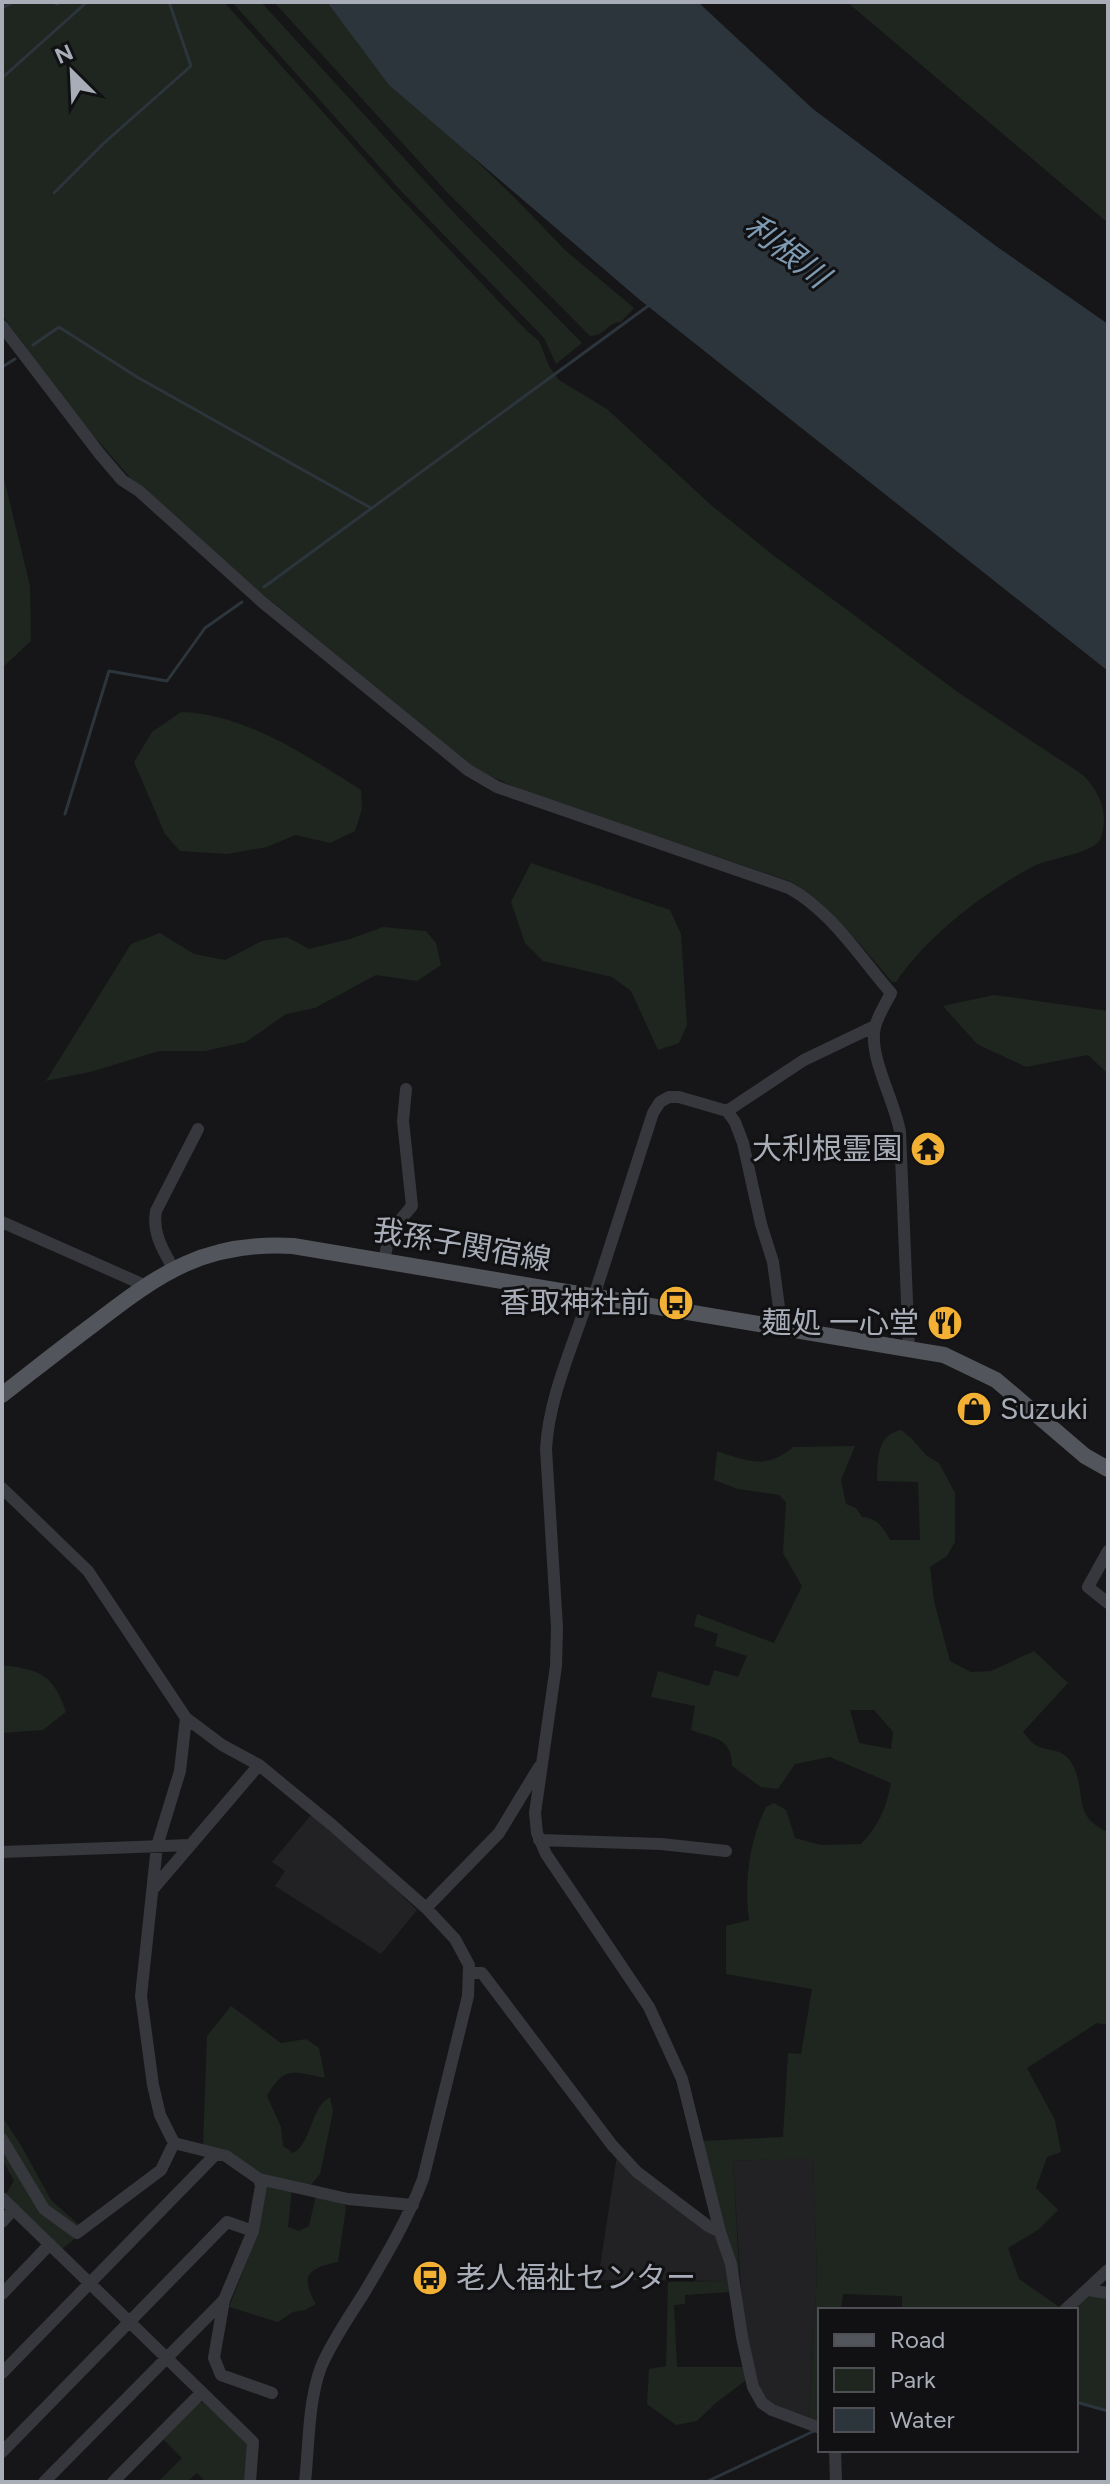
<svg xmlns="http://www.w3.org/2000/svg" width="1110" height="2484" font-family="Figtree,'Noto Sans JP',sans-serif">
  <rect width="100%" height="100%" fill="#161618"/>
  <path fill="#222225" d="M311,1815l59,50 47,45 -36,44 -106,-68 10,-15 -13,-9z
    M617,2155l102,83 12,43 -133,-1z
    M813,2157l4,117 -8,147 -37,-14 -16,-17 -12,-54 -11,-175z"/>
  <path fill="#1e261f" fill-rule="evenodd" d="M2,2h222l168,187 134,141 13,11 10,25 10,14 48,29 103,95 63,51 186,138 124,82c17,17 27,40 17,65 -9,14 -51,18 -68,27 -51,28 -103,67 -136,115h-4l-33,-39 -38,-40 -29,-21 -268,-91 -47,-21 -324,-266 -79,-91 -72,-98z
    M232,2h29l196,214 125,127 -26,21 -12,-26 -142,-146z
    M274,2h56l69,84 116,112 51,53 68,57 -13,14c-15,1 -14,13 -31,14l-145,-146z
    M847,2h261v221z
    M2,470l28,116 1,55 -29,27z
    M181,712c65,2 126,44 180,78l1,19 -7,22 -25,12 -35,-8 -28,12 -40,7 -47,-3 -15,-17 -31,-72 18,-30z
    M531,863l139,47 11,24 6,91 -8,18 -21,7 -27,-59 -19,-14 -69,-16 -18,-18 -14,-41z
    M383,927l43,4 10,12 5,22 -24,16 -41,-6 -61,33 -29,6 -40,28 -41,9h-46l-65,20 -48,10 85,-137 29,-11 34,21 31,6 37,-19 25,-4 22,12 41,-10z
    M994,995l114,16v63l-20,-19 -62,12 -49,-23 -34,-38z
    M901,1430l10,8 16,18 12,7 16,30v49l-8,14 -17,11 4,34 16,60 21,11 20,-1 43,-20 34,32 -45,49c4,5 9,11 14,14 13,6 25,2 34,16 17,28 -1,54 37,70v193l-11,-2 -70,45 28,52 6,32 -14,5 -11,31 22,22 -20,20 -30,18 11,31 39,27 10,3 20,-17 20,3v115l-32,-9v-91h-174v-14l-59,-2 -2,16h-21v116l-11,-5 8,-147 -4,-116 -80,3 7,125 -39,-145 82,-4 5,-84 13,1 11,-65 -86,-15v-48l23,-6c-5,-38 0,-78 17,-113l8,-4 12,7 9,28 26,7 40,-1c18,-19 25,-35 30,-61l-61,-26 -35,7 -17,25 -17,-2 -29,-21c0,-29 -18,-27 -41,-36l4,-24 -44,-9 7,-26 51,15 5,-16 24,7 9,-21 -32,-10 3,-12 -24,-8 3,-12 77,29 28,-57 -19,-33 3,-51 -7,-7 -41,-6 -24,-9 3,-29c30,10 50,19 76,-4l62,-1 -14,34 5,24 10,4 6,9c14,0 22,11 28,23h30l-2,-58 -41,-1c1,-21 -1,-46 24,-51zM850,1710h24l19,22 -2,17 -32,-6z
    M2,1665c37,5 51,8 64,47l-23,18 -41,3z
    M231,2006l50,37 25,-4 13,9 6,30c-31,-6 -40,-13 -58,18l14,31 2,19 10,7c20,-11 16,-44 37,-56l3,15 -13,62 -10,12 -47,-9 -60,-31 4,-110z
    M2,2116l20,31 29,53 28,25 -5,1 -26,-19 -46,-77z
    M2,2148l39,65 35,25 -14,11 -57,-54 9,-14 -12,-22z
    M266,2183l26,6 -4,38 11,4 10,-5 7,-31 28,8 2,5 -8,54c-29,6 -39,13 -22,42l-11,6 -12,2 -15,10 -49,-15 30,-77z
    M731,2281l-1,11 -45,3v9l-11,1 3,62h70l2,11 -32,24 -20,19 -21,4 -29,-21 2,-35 17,-3 2,-84z
    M199,2402h5l43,42 -1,34 -4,4h-36l-9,-9 -10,9h-29l24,-24 -19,-19z"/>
  <path fill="#2c353c" d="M327,2h371l115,107 183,137 112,78v347l-468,-371 -251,-215z"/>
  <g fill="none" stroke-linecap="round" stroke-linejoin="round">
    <path stroke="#2c353c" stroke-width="3" d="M54,2l3,2
      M2,8l12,-6
      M2,78l85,-76
      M54,193l50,-50 87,-77 -22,-64
      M33,345l26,-18 78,50 234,131
      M2,367l13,-8
      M264,587l384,-281
      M65,814l44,-143 58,10 38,-53 37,-26
      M1076,2402l32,9
      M706,2482l108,-51"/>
    <path stroke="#37383d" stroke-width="12" d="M2,326l97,127 23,27 17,11 122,110 207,169 29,17 292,101c43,24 70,68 102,105 -5,10 -13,22 -16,34 -7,29 20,74 25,105l9,218
      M727,1111l77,-51 71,-34
      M2,1222l142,63
      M384,1260l6,-28 22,-26 -9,-85 3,-32
      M173,1268c-10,-18 -21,-35 -17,-57l42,-82
      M589,1296c-16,50 -40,100 -43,153l11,178 -1,39 -21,147 2,20 9,21 103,153 33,72 38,153 11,32 11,73 11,50 9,16 10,7 48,18
      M594,1296l59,-183 7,-11 9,-5h10l48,14 8,11 8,21 18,81 12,38 9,68
      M2,1488l86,83 98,147 36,27 37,20 73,60 94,83 29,31 14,26 -1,31 -45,183c-15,40 -37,77 -59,114 -15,24 -32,48 -43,74 -13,35 -12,78 -16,115
      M1108,1551l-20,36 20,16
      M186,1718l-6,53 -23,75 -16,150 12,89 7,30 14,28 52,13 33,23 89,20 65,6
      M539,1840l122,4 65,7
      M2,1852l188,-7
      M153,1889l106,-124
      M426,1908l73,-75 40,-66
      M470,1973h12l130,172 25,27 71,54 12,6
      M2,2139l42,70 33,24 84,-63 13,-27
      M2,2198l251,244 -3,40
      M2,2222l12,-13
      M1088,2290l20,3
      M2,2294l48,-50
      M224,2300l-10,58 7,17 51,18
      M1065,2310l43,-40
      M2,2373l214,-219
      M835,2450l1,32
      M2,2452l225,-230 26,9
      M44,2482l180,-182 29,-69 8,-45 -2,-7
      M113,2482l88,-89"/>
    <path stroke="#53555c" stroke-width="16" d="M2,1395c31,-24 61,-48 92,-71 66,-51 111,-83 199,-78l651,109 52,25 89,76 23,13"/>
  </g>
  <defs>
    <symbol id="temple-disc" viewBox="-11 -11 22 22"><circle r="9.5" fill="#f2b134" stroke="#111113"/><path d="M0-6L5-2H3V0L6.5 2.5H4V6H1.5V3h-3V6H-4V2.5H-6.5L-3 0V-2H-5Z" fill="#111"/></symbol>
    <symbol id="bus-disc" viewBox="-11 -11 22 22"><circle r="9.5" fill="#f2b134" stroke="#111113"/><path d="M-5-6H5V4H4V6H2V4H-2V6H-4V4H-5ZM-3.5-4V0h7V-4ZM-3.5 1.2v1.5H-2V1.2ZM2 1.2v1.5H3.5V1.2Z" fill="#111"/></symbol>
    <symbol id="restaurant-disc" viewBox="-11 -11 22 22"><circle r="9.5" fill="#f2b134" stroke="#111113"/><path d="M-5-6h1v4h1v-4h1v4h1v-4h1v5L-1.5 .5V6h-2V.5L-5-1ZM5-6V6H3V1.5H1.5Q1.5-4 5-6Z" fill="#111"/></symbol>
    <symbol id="shop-disc" viewBox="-11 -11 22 22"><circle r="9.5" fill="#f2b134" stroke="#111113"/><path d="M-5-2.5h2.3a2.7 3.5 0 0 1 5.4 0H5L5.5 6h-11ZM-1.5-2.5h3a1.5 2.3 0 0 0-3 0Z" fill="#111"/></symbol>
  </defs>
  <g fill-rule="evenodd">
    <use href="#temple-disc" x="908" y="1129" width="40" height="40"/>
    <use href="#bus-disc" x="656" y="1283" width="40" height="40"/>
    <use href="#restaurant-disc" x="925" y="1303" width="40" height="40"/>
    <use href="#shop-disc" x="954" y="1389" width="40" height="40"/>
    <use href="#bus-disc" x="410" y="2258" width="40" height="40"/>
  </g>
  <g text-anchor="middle" stroke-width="6" stroke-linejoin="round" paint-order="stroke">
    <g font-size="30" fill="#a8adb8" stroke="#111113" text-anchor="end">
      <text x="902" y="1159">大利根霊園</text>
      <text x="650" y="1313">香取神社前</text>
      <text x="919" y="1333">麺処 一心堂</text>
      <text x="1000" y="1419" text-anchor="start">Suzuki</text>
      <text x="456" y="2288" text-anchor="start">老人福祉センター</text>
    </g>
    <g font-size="30" fill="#a8adb8" stroke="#111113">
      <text transform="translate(462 1245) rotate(10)" y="10">我孫子関宿線</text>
    </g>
    <g font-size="32" font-style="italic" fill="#7f9bb3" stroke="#111113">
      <text transform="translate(787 251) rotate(38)" y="11">利根川</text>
    </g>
  </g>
  <rect width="1110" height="2484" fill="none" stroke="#a8adb8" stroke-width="8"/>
  <rect x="818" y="2308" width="260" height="144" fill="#111113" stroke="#4d4f55" stroke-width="2"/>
  <rect x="834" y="2334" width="40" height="12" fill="#53555c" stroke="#4d4f55" stroke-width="2"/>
  <text x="890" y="2348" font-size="24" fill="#a8adb8">Road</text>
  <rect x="834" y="2368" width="40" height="24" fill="#1e261f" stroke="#4d4f55" stroke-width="2"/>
  <text x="890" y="2388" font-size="24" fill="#a8adb8">Park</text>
  <rect x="834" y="2408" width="40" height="24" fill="#2c353c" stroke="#4d4f55" stroke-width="2"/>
  <text x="890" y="2428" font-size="24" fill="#a8adb8">Water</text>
  <g transform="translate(72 72) rotate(336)" stroke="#111113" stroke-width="6" paint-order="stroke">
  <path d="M0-6L14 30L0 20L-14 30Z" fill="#a8adb8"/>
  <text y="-12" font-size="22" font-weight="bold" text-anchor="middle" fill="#a8adb8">N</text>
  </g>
</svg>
